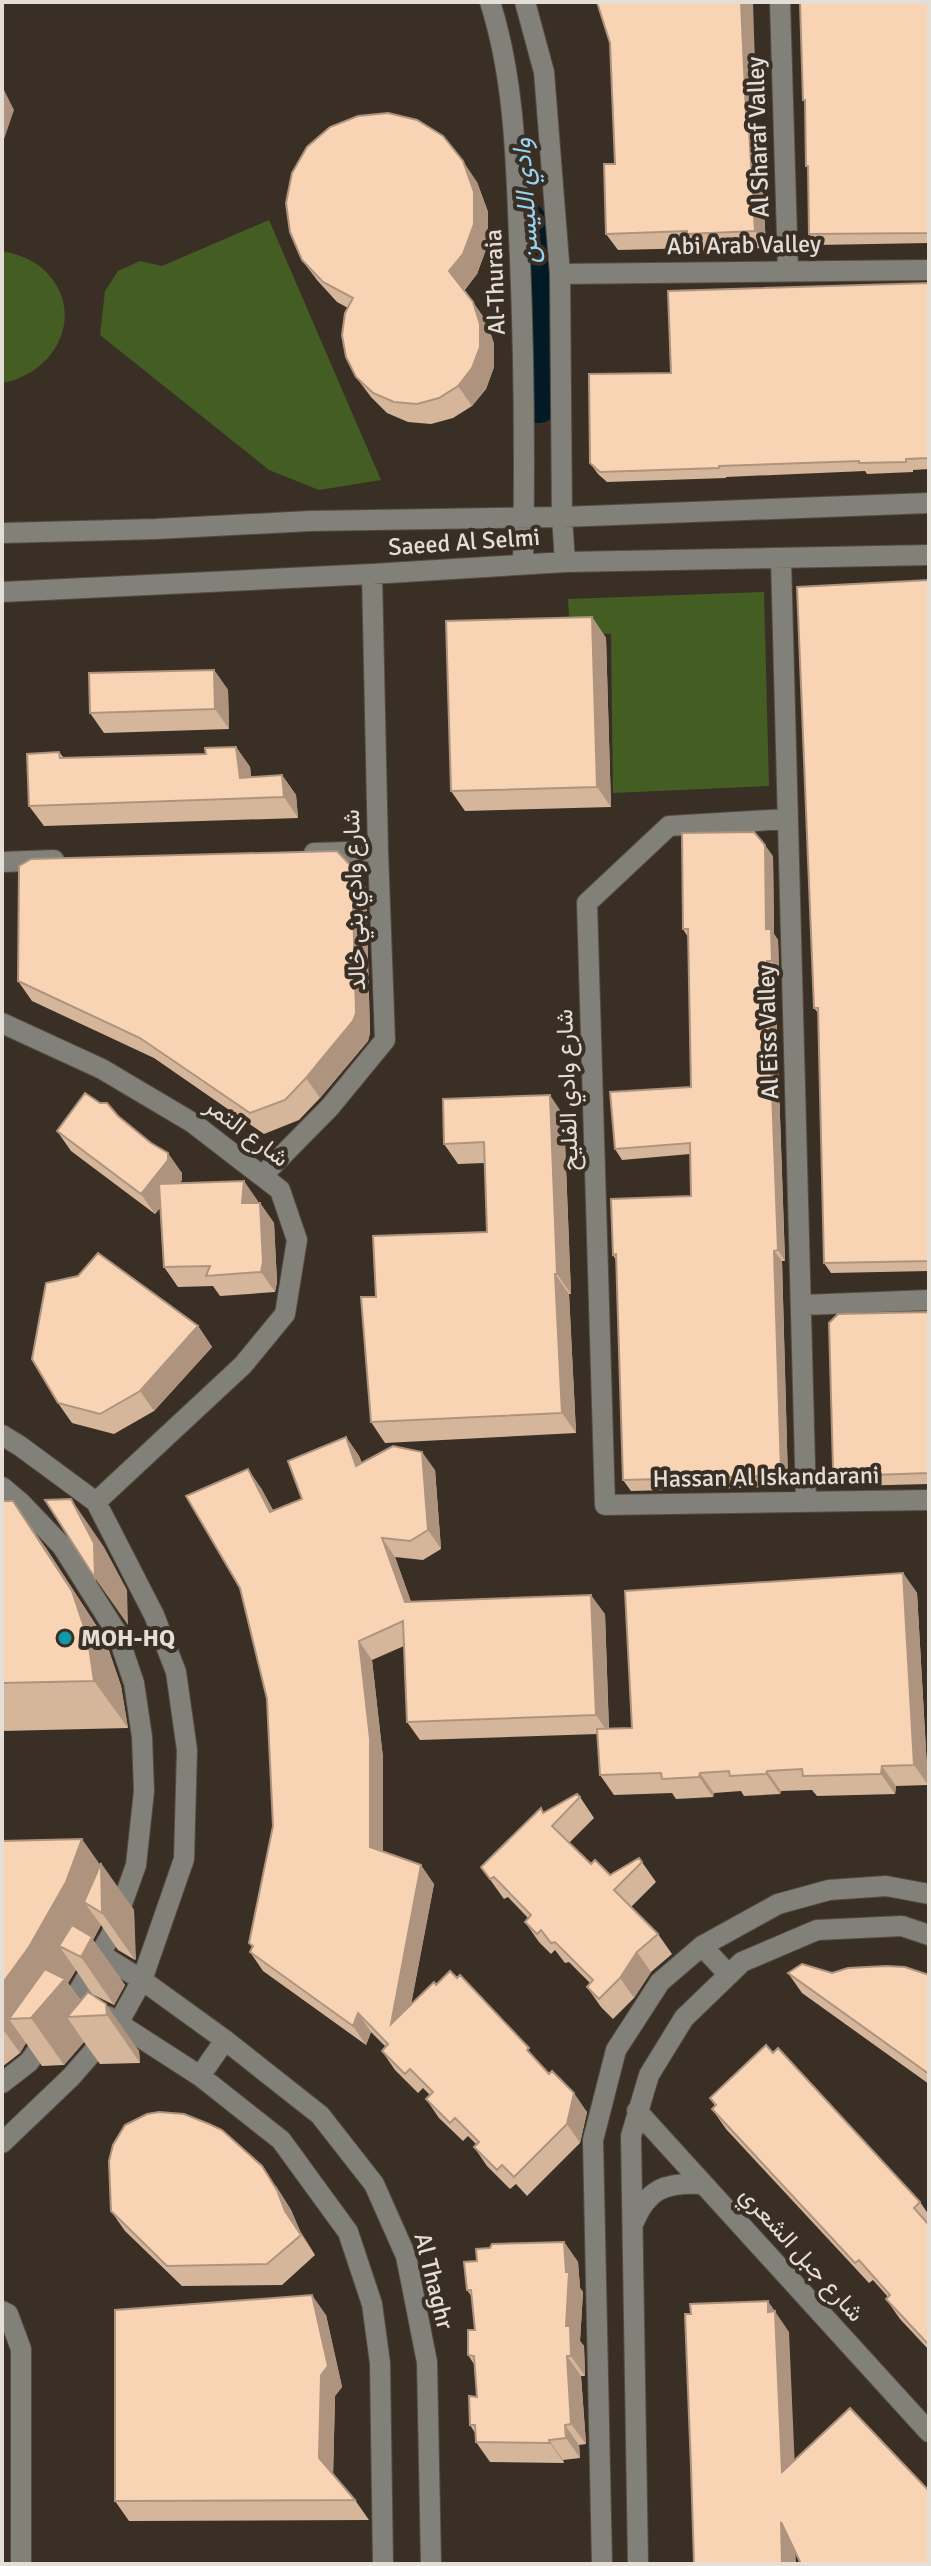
<svg xmlns="http://www.w3.org/2000/svg" width="931" height="2566" font-family="Signika,Vazirmatn,sans-serif">
  <rect width="100%" height="100%" fill="#3a2f25"/>
  <path fill="#445d23" d="M269,220l112,260 -62,10 -50,-20 -169,-135 5,-44 13,-20 22,-10 22,5z
    M2,251c14,3 28,7 40,17 46,41 17,105 -40,115z
    M764,592l5,194 -156,7 -2,-159 -41,-1 -2,-34z"/>
  <g fill="none" stroke-linecap="round" stroke-linejoin="round">
    <path stroke="#021a26" stroke-width="38" d="M527,221l12,183"/>
    <defs>
      <path id="minor" d="M490,2c24,75 26,156 29,234 5,109 6,218 4,327
        M525,2l19,70 16,202 2,243 3,45
        M780,2l8,268
        M560,274l369,-4
        M2,533l154,-4 154,-8 252,-4 367,-14
        M781,559l25,943
        M2,592l370,-18 193,-12 364,-7
        M787,819l-118,7 -82,77 18,602 324,-5
        M314,853l64,-2
        M2,862l52,-2
        M2,1023l100,46 91,54 87,67 17,50 -12,74 -42,51 -147,137
        M262,1176l68,-69 55,-67 -7,-189 -6,-277
        M803,1305l126,-5
        M2,1435l18,11 76,56 58,113 22,57 11,78 -3,109 -42,121 -23,42 -48,55 -69,66
        M2,1487l19,16 41,43 55,87 17,50 8,54 2,54 -8,74 -25,70 -38,66 -44,61 -27,21
        M702,1946l27,29
        M100,1954l42,26 83,60 95,75 54,69 32,72 21,106 4,202
        M107,2016l93,60 81,64 67,92 24,72 8,59 3,201
        M200,2076l25,-36
        M637,2111l292,321
        M634,2222c14,-34 33,-40 68,-38
        M2,2311l6,3 13,35v215
        M602,2564l-9,-424 23,-90 44,-68 42,-36 76,-42 51,-14 57,-4 43,8
        M638,2564l-7,-428 18,-61 35,-57 58,-56 75,-32 85,-4 27,9"/>
    </defs>
    <use href="#minor" stroke="#554b41" stroke-width="22"/>
    <use href="#minor" stroke="#818079" stroke-width="20"/>
  </g>
  <path fill="#d5b69b" d="M929,2v241l-113,2 -7,-11 -1,-65 -2,-3 -1,-63 -2,-3z
    M610,43l147,83 3,4 6,118 -67,3 -3,-3 -78,2 -12,-16 9,-70z
    M477,182l11,30v32l-11,30 -13,17 23,31 7,22v23l-8,22 -14,17 -19,12 -22,6 -23,-2 -21,-9 -16,-16 -15,-20 -8,-69 -11,-6 -20,-22 -15,-20z
    M929,283v186l-16,1v2l-46,2 -2,-3 -139,6v1l-119,4 -9,-8 -8,-11 81,-90z
    M929,580v691l-98,2 -7,-10 -5,-249 -5,-6z
    M592,617l14,21 5,169 -146,4 -14,-20z
    M214,670l14,20 1,39 -125,4 -14,-20z
    M236,747l14,20 1,10 31,-2 14,20 2,23 -254,8 -15,-20 30,-54 5,6 142,-4z
    M773,856l1,78 4,6 1,31h-4l10,290h-3l6,221 -11,5 -146,4 -8,-11 -7,-220 -3,-5 78,-59 -1,-42 -68,6 -7,-11 76,-62 -3,-150 -5,-8z
    M366,887l4,146 -2,8 -48,57 -21,22 -35,14 -110,-76 -122,-57 -14,-20z
    M118,1116l64,57v7l-2,3 64,-2 14,22h2l14,20 3,59 -2,10 -55,4 -7,-10 -35,1 -14,-20 -3,-60 -6,7 -84,-63 -14,-20z
    M564,1116l7,178h-2l7,139 -191,10 -14,-21 5,-125 111,-65 -2,-69 -27,1 -14,-20z
    M929,1312v172l-78,2 -10,-7 -8,-11z
    M198,1326l14,21 -58,64 -40,23 -42,-11 -14,-20z
    M346,1437l13,19 3,7 73,7 6,79 -18,11 -28,-3 16,45 194,12 4,115 23,-1 271,-155 14,20 11,192 -32,1 -1,8 -78,2 -5,-6 -31,1 -1,3 -36,2 -3,-5 -27,2 -1,4 -37,2 -4,-6 -58,2 -14,-20 -3,-41 -177,6 -13,-18 -3,-76 -32,14 11,98v93l51,33 -23,120 129,60 47,48 -7,31 -53,53 -11,-12 -6,5 -23,-23 -13,-19 2,-3 -8,-8 -5,5 -24,-23 -13,-19 4,-4 -7,-7 -5,5 -23,-23 -13,-19 4,-4 -15,-15 -5,13 -103,-74 -13,-19 2,-5 -3,-4 24,-117 -12,-338 12,22 29,-11z
    M2,1501l44,47 59,91 16,47 7,42 -126,3z
    M580,1797l14,21 -25,25 22,21 19,11 29,-17 17,24 -25,25 27,27 14,20 -21,18 -17,26 -21,21 -12,-12 -14,-20 3,-4 -21,-21 -4,1 -10,-13 -4,4 -12,-12 -14,-20 3,-4 -20,-21 -4,2 -23,-32 63,-55z
    M2,1841l98,24 34,45 1,50 -17,-10 -17,-25 -8,15 32,45 -11,20 -22,-11 -16,-24 -8,13 13,18 7,-9 51,59 1,12 -40,1 -16,-22 -20,23 -22,1 -16,-23 -6,10 -18,14z
    M788,1973h44l97,2v109l-127,-91z
    M710,2098l210,104 9,13v135l-29,-31 -14,-20 2,-2 -15,-17 -4,3 -143,-154 -14,-20 3,-3z
    M276,2186l15,24 9,21 15,24 -33,30 -100,1 -57,-55 -14,-20z
    M564,2242l14,20 2,26 3,4 -3,49 4,5 1,30h-4l5,68 -7,1 1,13 -17,2 1,3 -74,-1 -14,-20 -1,-9 -5,-8 7,-28 -3,-33 -6,-9 7,-25 -3,-33 -5,-7 10,-29 13,-13z
    M326,2315l16,72 -7,9 -2,79 22,25 14,20 -240,1 -14,-20z"/>
  <path fill="#ae947e" d="M741,2h12l4,124 3,4 6,118 -11,-17 -9,-118z
    M2,86l12,24 -12,35z
    M463,161l14,21 11,30v32l-11,30 -14,17 -14,-20z
    M473,302l14,20 7,22v23l-8,22 -14,17 -14,-20z
    M592,617l14,21 5,169 -14,-20z
    M214,670l14,20 1,39 -14,-20z
    M236,747l14,20 4,31 -14,-20z
    M282,775l14,20 2,23 -14,-21z
    M765,845l8,11 1,78 4,6 1,31 -7,-10 -6,-32z
    M352,867l14,20 4,146 -2,8 -48,57 -14,-20z
    M767,961l8,10 10,290 -7,-11z
    M550,1095l14,21 7,178 -14,-20z
    M168,1153l14,20v7l-27,34 -14,-20z
    M244,1181l14,20 -1,22 -15,-20z
    M260,1203l14,20 3,59 -2,10 -14,-20z
    M774,1251l8,10 6,221 -7,-11z
    M555,1274l14,20 7,139 -14,-20z
    M198,1326l14,21 -58,64 -14,-20z
    M346,1437l13,19 10,28 -13,-18z
    M422,1452l13,18 6,79 -13,-19z
    M248,1469l13,19 22,42 -13,-18z
    M71,1499l33,48 23,43 1,35 -33,-47z
    M13,1501l33,47 59,91 16,47 7,42 -34,-47z
    M382,1538l13,19 23,64 -13,-19z
    M903,1573l14,20 11,192 -14,-20z
    M591,1595l14,19 4,120 -13,-19z
    M359,1641l13,19 11,98v107l-13,-18z
    M882,1766l14,20 -1,8 -14,-20z
    M767,1771l14,20 -1,3 -14,-20z
    M700,1773l14,20 -1,4 -14,-20z
    M82,1839l19,27v-3l33,47 2,49 -1,1 -33,-47 -18,-11 17,23 -8,15 32,45 -11,20 -33,-48 -22,-11 17,24 -8,13 23,33 -24,1 17,25 -20,23 -33,-47 -22,1 17,24 -6,10 -18,-25v-44z
    M421,1865l13,19 -30,158 -13,-18z
    M637,1952l14,20 -17,26 -14,-20z
    M106,2004l33,47 1,12 -33,-48z
    M358,2013l13,19 -5,13 -13,-19z
    M574,2093l13,19 -7,31 -13,-19z
    M262,2166l29,44 9,21 15,24 -30,-44z
    M564,2242l14,20 2,26 3,4 -3,49 4,5 1,30 -14,-20 -5,-30v-54z
    M312,2295l14,20 16,72 -7,9 -2,83 -14,-21z
    M768,2301l21,31 7,160 -14,-20z
    M567,2356l14,20 5,68 -15,-20z
    M565,2425l14,20 1,13 -14,-20z
    M549,2440l14,20 1,3 -14,-20z
    M781,2522l14,20 1,22h-14z"/>
  <path fill="#f8d4b4" stroke="#ae947e" stroke-width="2" d="M597,2h144l5,111h2l7,118 -68,3v-3l-81,3 -2,-70h11l-5,-121z
    M800,2h129v231l-120,1 -1,-68h-2l-1,-66h-2z
    M388,113l29,7 26,16 20,25 11,31v32l-11,30 -14,17 24,31 7,22v23l-8,21 -14,18 -19,12 -22,6 -23,-2 -21,-9 -17,-16 -10,-20 -4,-22 3,-22 8,-15 -30,-16 -21,-22 -12,-28 -4,-29 6,-30 15,-26 23,-20 28,-11z
    M929,283v175l-23,1v3l-47,1v-2l-140,5v2l-119,4 -10,-9 -1,-89 82,-1 -3,-82z
    M929,580v681l-105,2 -6,-255h-4l-17,-421z
    M592,617l5,170 -146,4 -5,-170z
    M214,670l1,39 -125,4 -1,-40z
    M236,747l4,31 42,-3 2,22 -255,9 -2,-52 32,-2 1,6 146,-4 -1,-6z
    M754,832l11,13 1,84h5l1,32h-5l11,289 -4,1 7,220 -11,5 -147,4 -7,-226 -3,1 -2,-56 80,-3 -1,-53 -75,6 -5,-57 81,-5 -3,-158h-5l-1,-96z
    M337,851l15,16 4,146 -3,8 -47,57 -21,22 -35,13 -110,-75 -122,-57 1,-115 12,-7z
    M85,1093l15,10h7l11,13 33,27 17,10v7l-27,34 -84,-63z
    M550,1095l7,179h-2l7,139 -191,9 -10,-125h15l-3,-61 114,-4 -3,-90 -40,2 -1,-45z
    M244,1181l-2,22h18l3,59 -2,10 -55,4 4,-10 -46,1 -5,-83z
    M98,1253l100,73 -58,65 -40,23 -42,-11 -26,-44 14,-76 32,-7z
    M929,1312v161l-85,3 -11,-8 -4,-145 9,-9z
    M346,1437l10,29 37,-20 29,6 6,78 -18,11 -28,-3 23,64 186,-7 5,120 -189,7 -4,-101 -44,20 11,98v108l51,18 -30,159 43,-42 2,3 14,-14 7,7 3,-3 69,73 -2,2 22,24 3,-3 22,22 -7,31 -53,53 -12,-12 -5,5 -23,-23 5,-5 -24,-24 -5,5 -24,-24 7,-7 -23,-23 -5,5 -23,-23 6,-7 -30,-31 -5,13 -103,-74 3,-6 -4,-3 24,-117 -6,-127 -27,-111 -54,-92 62,-27 22,43 32,-13 -14,-38z
    M71,1499l23,44 1,35 -50,-78z
    M2,1501h11l59,90 16,48 6,42 -92,2z
    M903,1573l11,192 -32,1 -1,8 -78,2 -1,-7 -35,2 -1,3 -36,2 -1,-5 -29,2 -1,4 -37,2 -1,-6 -61,2 -3,-46 35,-1 -7,-137z
    M577,1794l3,3 -28,29 39,38 4,-4 15,15 29,-17 3,4 -28,28 44,44 -21,18 -17,26 -21,21 -12,-12 6,-7 -38,-38 -4,1 -10,-13 -4,4 -12,-12 6,-7 -37,-38 -4,2 -9,-12 60,-59 2,5z
    M82,1839l-16,43 -37,65 -27,37v-143z
    M101,1863l1,49v1l-18,-11z
    M72,1925l20,12 -11,20 -22,-11z
    M802,1964l30,9 16,-5 38,-2 19,1 24,8v99l-141,-101z
    M45,1969l20,10 -34,39 -22,1z
    M88,1992l18,12 1,11 -40,2z
    M766,2045l7,8 5,-5 142,154 -6,6 15,17v120l-43,-46 4,-4 -31,-35 -4,3 -143,-154 4,-4 -6,-7z
    M159,2112l25,2 25,10 13,6 40,36 15,24 8,21 16,24 -34,29 -100,2 -56,-55 -2,-50 4,-16 12,-20 22,-11z
    M564,2242l2,30h3l-3,54h4l1,30h-4l4,68 -6,1 1,13 -17,2 1,3 -74,-1 -1,-17h-5l-1,-29 8,1 -3,-41 -6,-1v-25h7l-4,-40h-4l-3,-28 13,-1 -1,-12 14,-1 2,-4z
    M312,2295l16,71 -7,9 -2,83 36,42 -240,1v-191z
    M768,2301v11l7,-1 7,161 68,-64 79,83v73h-128l-20,-42 1,42h-88l-3,-97 -6,-153h6l-1,-10z"/>
  <circle fill="#0f9aa8" stroke="#3a2f25" stroke-width="3" cx="65" cy="1638" r="8"/>
  <g text-anchor="middle" stroke-width="8" stroke-linejoin="round" paint-order="stroke">
    <g font-size="24" fill="#e5ded7" stroke="#3a2f25">
      <text transform="translate(758 137) rotate(-92)" y="8">Al Sharaf Valley</text>
      <text transform="translate(744 245) rotate(-1)" y="8">Abi Arab Valley</text>
      <text transform="translate(495 282) rotate(-92)" y="8">Al-Thuraia</text>
      <text transform="translate(464 542) rotate(-4)" y="8">Saeed Al Selmi</text>
      <text transform="translate(354 900) rotate(-92)" y="8">شارع وادي بني خالد</text>
      <text transform="translate(768 1032) rotate(-92)" y="8">Al Eiss Valley</text>
      <text transform="translate(567 1090) rotate(-92)" y="8">شارع وادي الفليح</text>
      <text transform="translate(247 1132) rotate(37)" y="8">شارع التمر</text>
      <text transform="translate(766 1477) rotate(-1)" y="8">Hassan Al Iskandarani</text>
      <text transform="translate(802 2254) rotate(48)" y="8">شارع جبل الشعري</text>
      <text transform="translate(434 2281) rotate(76)" y="8">Al Thaghr</text>
    </g>
    <g font-size="24" font-weight="bold" fill="#e5ded7" stroke="#3a2f25" text-anchor="start">
      <text x="81" y="1646">MOH-HQ</text>
    </g>
    <g font-size="26" font-style="italic" fill="#97d4f4" stroke="#3a2f25">
      <text transform="translate(525 201) rotate(-94)" y="9">وادي الليسن</text>
    </g>
  </g>
  <rect width="931" height="2566" fill="none" stroke="#e5ded7" stroke-width="8"/>
</svg>
